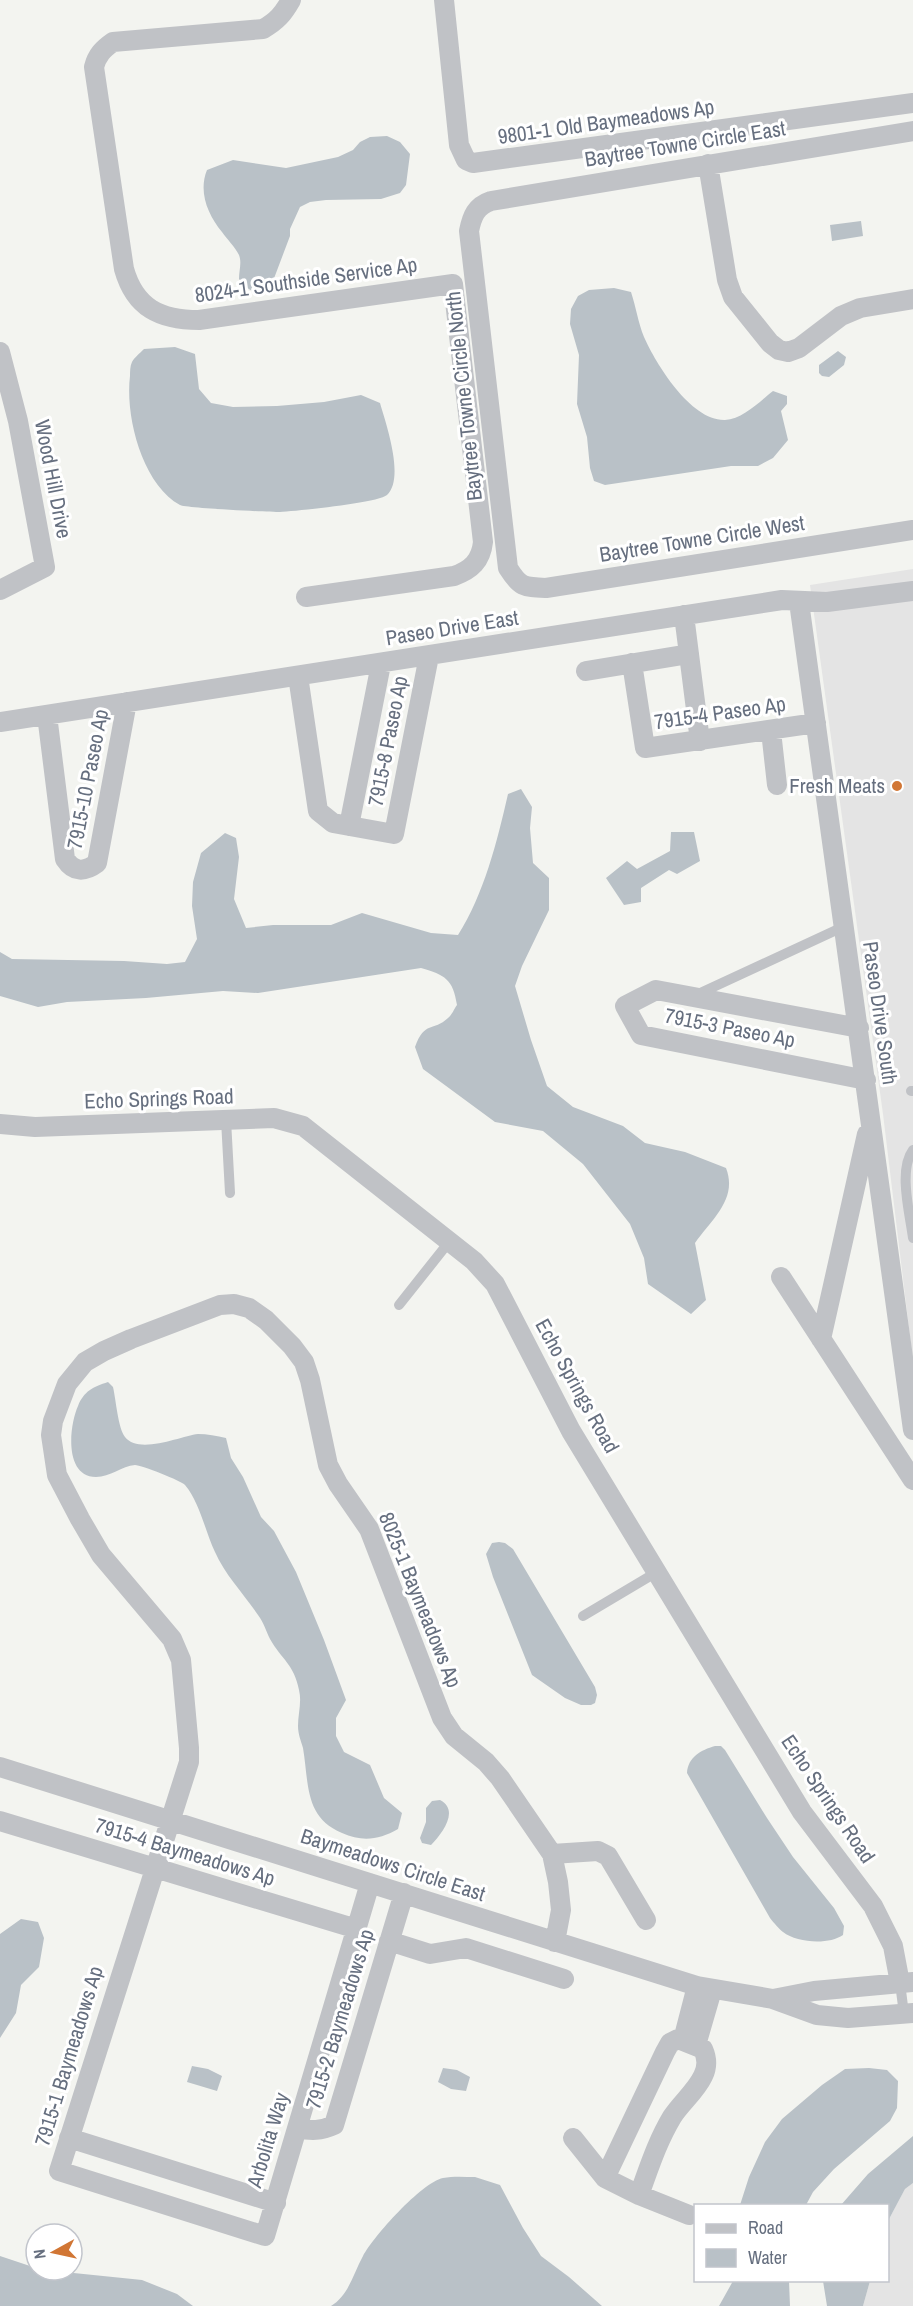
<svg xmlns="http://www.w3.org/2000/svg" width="913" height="2306" font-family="'Archivo Narrow',sans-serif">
  <rect width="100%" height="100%" fill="#f3f4f0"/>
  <path fill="#e4e4e4" d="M913,569v792l-30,-247 -73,-529z
    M913,2183v123h-50l7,-25 18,-1v-59l17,-32z"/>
  <path fill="#b9c1c7" d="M387,136l13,6 10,12 -4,31 -6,8 -19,6 -55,1 -16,2 -10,5 -10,22v7l-20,53c-14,8 -22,1 -31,-10 0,-9 3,-16 0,-24 -4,-8 -12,-16 -17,-23 -14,-17 -24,-40 -15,-62l26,-10 53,8 52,-11 15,-7 7,-8 10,-5z
    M861,221l2,15 -31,5 -2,-16z
    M614,288l17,4c5,15 7,30 13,45 12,27 47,84 81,83 18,-1 35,-19 48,-29l14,5v8l-6,7 7,29 -15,18 -15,8h-27l-126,19 -11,-4 -4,-13 -3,-31 -10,-33 2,-49 -9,-31 1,-15 7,-13 11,-6z
    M175,347l20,7 4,35 12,14 22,4 44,-1 47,-4 37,-7 19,8c6,21 25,75 7,92 -9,8 -91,16 -107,17 -12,0 -95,-4 -100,-7 -38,-21 -55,-89 -50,-129 0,-4 0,-10 2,-14 2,-4 8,-9 12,-13z
    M838,351l8,6 -2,8 -15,12 -7,-1 -3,-3v-8z
    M521,789l11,18 -2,21 3,35 16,15v32l-27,56 -7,20 16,54 16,46 26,21 50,19 22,17 40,9 41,16c12,31 -14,51 -31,75l11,57 -15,14 -43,-30 -4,-26 -14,-34 -47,-60 -40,-33 -48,-9 -72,-53 -8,-22c10,-27 18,-15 33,-29 4,-3 6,-9 9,-13 -4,-26 -12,-30 -36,-37l-163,25 -35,-2 -77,7 -79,4 -29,5 -38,-11v-44l12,7 112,2 43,3 18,-2 12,-23 -5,-33 1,-24 8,-29 24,-20 11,5 3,19 -5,42 12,29 27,-3h58l31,-12 69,20 27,2c26,-41 39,-93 50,-141z
    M671,832h23l6,29 -23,13 -8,-4 -28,18v14l-17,3 -18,-27 21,-17 10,8 33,-18z
    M108,1382l5,5c3,13 5,41 12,50 14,18 56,-1 73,-3 9,0 19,2 28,4l5,20 12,19 18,40 13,14 22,41 28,68 22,60 -10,18v18l8,16 26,13 14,33 18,15 -4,16c-19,11 -36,13 -56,4 -38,-16 -33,-50 -39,-85 -2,-7 -5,-14 -5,-22 0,-12 4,-24 1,-36 -5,-26 -17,-30 -29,-51 -4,-8 -6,-16 -12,-24 -14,-21 -33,-40 -43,-63 -10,-21 -15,-49 -30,-67 -3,-4 -44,-20 -50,-20 -13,1 -25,12 -39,12 -32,0 -27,-51 -18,-71 6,-15 15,-19 30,-24z
    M499,1542l6,1 8,6 82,138 2,8 -2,8 -4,2h-10l-16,-7 -33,-23 -39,-98 -7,-23 6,-11z
    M715,1746h6l4,4 42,68 26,39 41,51 10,18 -1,9c-14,10 -46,8 -60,-3 -4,-3 -9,-9 -13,-14l-83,-145c1,-16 14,-23 28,-27z
    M440,1800c20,10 2,34 -9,45l-9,-2 -2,-5 6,-16v-14l6,-7z
    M21,1919l17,3 6,16 -5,29 -18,18 -5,28 -16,25v-104z
    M192,2066l16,3 14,7 -5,15 -30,-9z
    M443,2068l14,2 13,7 -4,14 -15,-2 -13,-7z
    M869,2068l18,2 11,11 -1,27 -7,13 -56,48 -21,23 -7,13h-66l9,-28 16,-35 17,-23 40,-34 23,-16z
    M913,2136v47l-8,6 -17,32v-15l-47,-1 27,-31z
    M475,2177l25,8 23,43 18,28 28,21 33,29h-271c18,-11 22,-32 32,-50 11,-20 58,-73 80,-78 10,-2 22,-1 32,-1z
    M0,2256l36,12v2l16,3 12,-1 78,8 35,14 16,12h-193z
    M733,2281h56l1,25h-71z
    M823,2281h47l-7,25h-36z"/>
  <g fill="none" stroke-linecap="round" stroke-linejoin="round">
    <path stroke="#c0c2c6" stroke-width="10" d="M696,995l149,-69
      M911,1091h2
      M226,1120l4,73
      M913,1150c-15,20 -3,64 0,88
      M399,1305l50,-63
      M583,1616l74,-44
      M900,1983l4,31"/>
    <path stroke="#c0c2c6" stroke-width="20" d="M291,0c-8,14 -14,21 -28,29l-150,13c-10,7 -16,13 -19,25l30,202c11,39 36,51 75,51l254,-36 30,258c-2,19 -12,28 -29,34l-148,21
      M444,0l15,145 7,15 7,3 440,-60
      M913,131l-422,70c-15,5 -19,15 -22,30l39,337c12,19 15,19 38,20l367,-58
      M708,164l19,116 6,17 37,46 9,7 9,2 11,-4 42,-32 19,-8 53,-9
      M0,352l18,69 27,146 -45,23
      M799,602l114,828
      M684,615l16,126
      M632,663l13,85 171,-25
      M586,671l103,-17
      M298,676l20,135 15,12 61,11 35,-178
      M47,715l18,144c9,14 20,13 32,4l30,-161
      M0,722l782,-122 45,2 86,-11
      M771,731l6,54
      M349,826l32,-162
      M859,1028l-203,-38 -31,16 16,29 225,45
      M0,1124l35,3 239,-9 29,8 171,135 21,23 76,147 231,381 71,94 20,40 7,37
      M781,1277l132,203
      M821,1339l46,-205
      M0,1767l697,219 76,13 44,16 31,3 65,-5
      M0,1821l357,108
      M552,1854l46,-3 10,5 38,64
      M370,1883l-105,353 -206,-65 130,-409v-14l-8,-88 -9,-21 -71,-84 -21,-36 -23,-44 -6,-40 2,-14 14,-37 18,-22 19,-11 27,-12 89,-34 14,-1 15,4 17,12 26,26 12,16 6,18 18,85 10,19 31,45 73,189 12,18 32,26 14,16 52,76 6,28 3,28 -6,32
      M389,1941l41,13 36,-6 98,31
      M773,1999l41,-8 99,-9
      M678,2039l25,10c4,9 5,17 0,27 -7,15 -22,27 -31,41 -15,25 -23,51 -33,78l-34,-17 60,-126 5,-9z
      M683,2040l14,-54
      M696,2045l16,-55
      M297,2128c14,3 24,3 37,-3l70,-232
      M69,2138l207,65
      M573,2138l32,40
      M639,2195l50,20"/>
  </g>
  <circle fill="#d17634" stroke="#fff" stroke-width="2" cx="897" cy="786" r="6"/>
  <g text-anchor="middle" stroke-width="6" stroke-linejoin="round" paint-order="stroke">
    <g font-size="21" fill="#666f7f" stroke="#fff">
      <text transform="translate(606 122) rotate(-8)" y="7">9801-1 Old Baymeadows Ap</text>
      <text transform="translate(685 144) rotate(-9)" y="7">Baytree Towne Circle East</text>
      <text transform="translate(306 280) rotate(-8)" y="7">8024-1 Southside Service Ap</text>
      <text transform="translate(464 396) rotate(-96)" y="7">Baytree Towne Circle North</text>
      <text transform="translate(53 479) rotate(79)" y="7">Wood Hill Drive</text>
      <text transform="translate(702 539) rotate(-9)" y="7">Baytree Towne Circle West</text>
      <text transform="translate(452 628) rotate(-9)" y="7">Paseo Drive East</text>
      <text transform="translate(720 713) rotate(-8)" y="7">7915-4 Paseo Ap</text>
      <text transform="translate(388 741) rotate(-79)" y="7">7915-8 Paseo Ap</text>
      <text transform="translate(88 779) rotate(-79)" y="7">7915-10 Paseo Ap</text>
      <text transform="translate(880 1013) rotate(82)" y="7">Paseo Drive South</text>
      <text transform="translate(730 1028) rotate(11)" y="7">7915-3 Paseo Ap</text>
      <text transform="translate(159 1099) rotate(-2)" y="7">Echo Springs Road</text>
      <text transform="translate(577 1386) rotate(61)" y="7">Echo Springs Road</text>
      <text transform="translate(420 1600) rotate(68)" y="7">8025-1 Baymeadows Ap</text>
      <text transform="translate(828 1799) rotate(56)" y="7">Echo Springs Road</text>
      <text transform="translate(185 1852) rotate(17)" y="7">7915-4 Baymeadows Ap</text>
      <text transform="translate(393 1865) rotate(18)" y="7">Baymeadows Circle East</text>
      <text transform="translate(340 2019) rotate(-73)" y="7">7915-2 Baymeadows Ap</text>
      <text transform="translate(69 2056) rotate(-73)" y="7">7915-1 Baymeadows Ap</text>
      <text transform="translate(268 2140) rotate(-73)" y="7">Arbolita Way</text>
    </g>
    <g font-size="21" fill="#666f7f" stroke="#fff" text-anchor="end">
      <text x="885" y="793">Fresh Meats</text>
    </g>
  </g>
  <rect x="694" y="2204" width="195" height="78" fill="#ffffff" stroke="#c2c5cc" stroke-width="1.5"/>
  <rect x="706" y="2224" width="30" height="9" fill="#c0c2c6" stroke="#c2c5cc" stroke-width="1.5"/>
  <text x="748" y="2234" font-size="18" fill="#666f7f">Road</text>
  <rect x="706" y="2249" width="30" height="18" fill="#b9c1c7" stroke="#c2c5cc" stroke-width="1.5"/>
  <text x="748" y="2264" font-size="18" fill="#666f7f">Water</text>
  <g transform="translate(54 2252) rotate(262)"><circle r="28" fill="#ffffff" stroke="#c2c5cc" stroke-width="1.5"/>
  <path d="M0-4.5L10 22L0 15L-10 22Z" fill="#d17634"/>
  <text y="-9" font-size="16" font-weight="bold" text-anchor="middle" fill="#666f7f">N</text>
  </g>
</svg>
